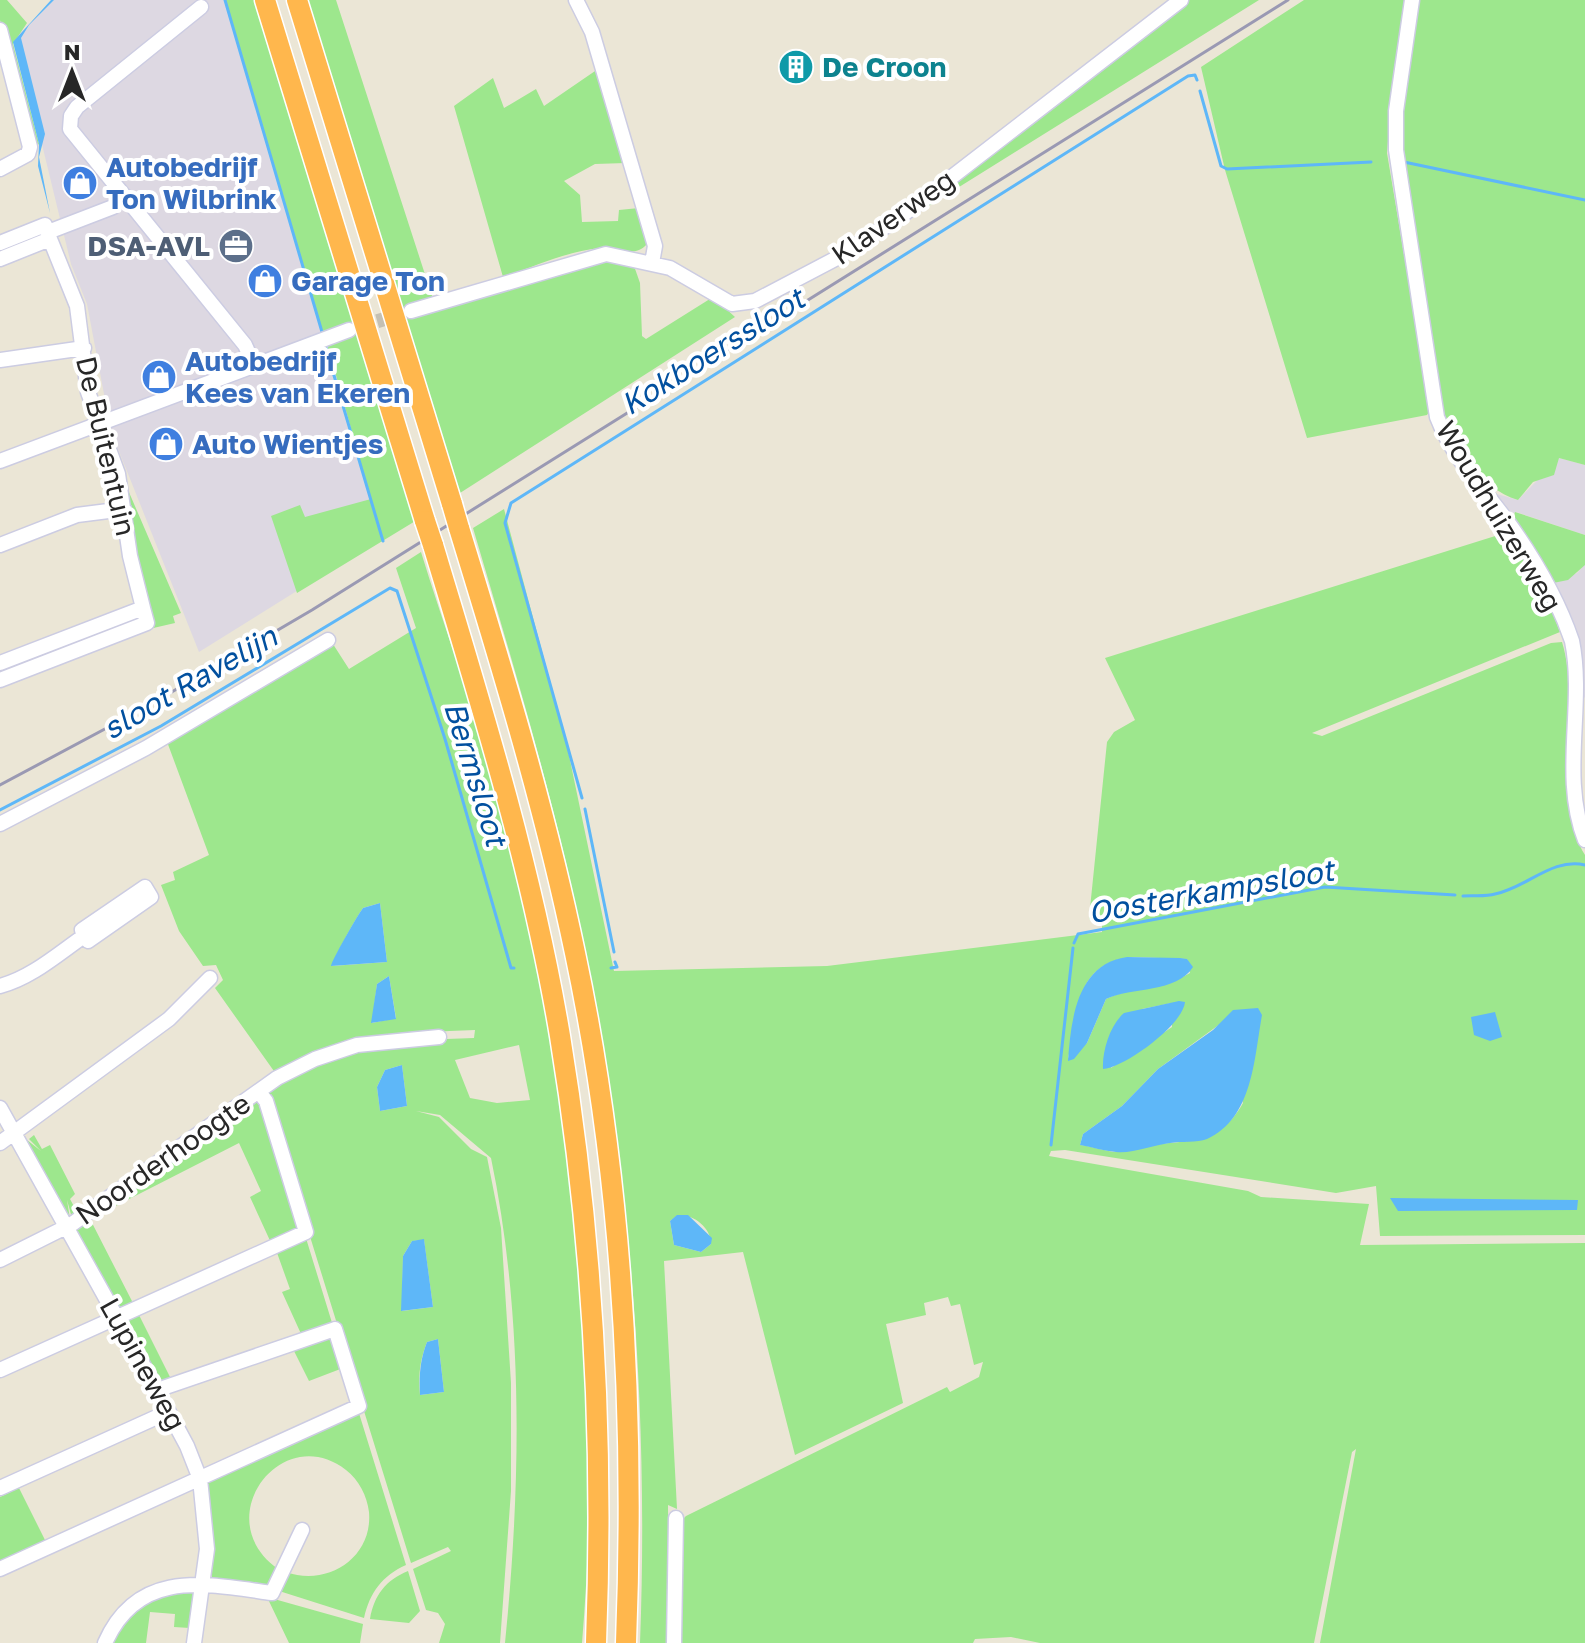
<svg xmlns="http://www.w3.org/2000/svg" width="1585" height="1643" font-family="'Golos Text',sans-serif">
  <rect width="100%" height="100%" fill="#ebe6d6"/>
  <path fill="#ddd8e2" d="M54,0h171l166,532 -192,120 -88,-221 -24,-127 -16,-40 -55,-227z
    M1559,458l26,7v70l-69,-23 -3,2 -16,-20 21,6z
    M1585,564v133l-1,1 -3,-48 -28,-67 24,-10z"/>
  <path fill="#9de78d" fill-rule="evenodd" d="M0,0h7l20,23 -14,21 26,100 -7,6 -32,-130z
    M225,0h32l160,520 -120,73 -26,-77 29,-11 5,12 66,-18 -45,-159 21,-16 -25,8z
    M308,0h28l97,299 157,-39 43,3 7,20 2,53 4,3 67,-42 22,20 -275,176z
    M1185,0h74l-348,217z
    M1304,0h102l-12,69 -7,84 43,257 -3,5 -120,23 -82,-268 -24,-103z
    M1417,0h168v465l-26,-7 -5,17 -21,7 -15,18c-39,-12 -65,-54 -76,-92l-39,-259v-39z
    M598,69l28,94 -31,1 -31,17 16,14 2,27 36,-1 1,-11 20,-2 8,36c-13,15 -30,3 -47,4 -32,3 -67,19 -97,29l-49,-171 39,-28 11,30 32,-19 8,17z
    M122,476l59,137 -8,3 2,7 -26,6z
    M504,509l62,232 48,230 213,-5 275,-34v-13l-9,4 -4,-5 18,-176 7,-10 21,-12 -30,-62 403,-126 39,67 13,33 -248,101 10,3 229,-93 11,-1c20,65 -13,154 23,213v380l-205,1 -4,-50 -40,7 -271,-43 -14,1 -2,5 199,35 13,6 108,7 -9,41 225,-2v400h-265l36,-194 -4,3 -38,191h-274l-29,-6 -36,2 -2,4h-294l1,-121 6,-6 261,-129 3,5 29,-15 4,-15 -9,3 -14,-61 -9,2 -3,-9 -24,6 2,12 -40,9 17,79 -108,52 -52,-203 -79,9 13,248 -9,-4 1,138h-29c10,-260 -14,-523 -73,-776 -27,-114 -61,-227 -94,-339zM1133,957l54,2 3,14c-27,16 -57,13 -84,26l-19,44 -19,15c12,-47 5,-95 65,-101zM1172,1003v24l-61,41 31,-59zM1220,1024l23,79c-24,43 -54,36 -96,43 -10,1 -21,7 -31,6 -8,0 -25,-6 -36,-7l3,-11 39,-28 36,-37zM678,1215c15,-1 33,12 33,29l-10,8 -27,-7 -4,-24z
    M1515,512l70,23v30l-17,15 -15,3 -40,-64z
    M421,552c24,79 54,156 75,236 73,276 110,570 86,855h-77c16,-160 19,-326 -14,-485l-51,-43 -24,-4 23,6 32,32 16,8 14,71 10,155v108l-11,152h-61l6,-19 -7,-11 -12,-3 -13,-41 38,-18 -3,-4 -37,16 -146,-472c62,-43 135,-51 209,-53l1,-8c-68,2 -140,8 -199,44l-61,-86 8,-8 -7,-15 -13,1 -24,-35 -18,-46 14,-5 -2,-8 36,-17 -43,-116 60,-33 105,-65 18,28 67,-41 -20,-60zM380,903l7,59 -55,4c0,-5 25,-50 31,-58zM389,976l7,42 -24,5 5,-39zM519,1045l11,55 -33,3 -27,-5 -15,-38zM402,1065l5,41 -27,5 -3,-24 8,-17zM424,1240l9,67 -31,4 1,-55 9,-15zM438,1339l6,53 -24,3c-2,-19 0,-35 7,-53z
    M254,1099l7,1 40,128 -29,17 -22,-48 11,-6 -22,-48 -149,76 44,86 -15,6 -45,-83z
    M34,1135l8,14 8,-4 25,49 -5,5 8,15 -6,4 -5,-18 3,19 -46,-77 3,-2 14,11 -12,-12z
    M305,1235l28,91 -31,10 -20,-44 8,-3 -14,-39z
    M138,1313l34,68 -15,2 -33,-64z
    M334,1333l9,35 -34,13 -17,-34z
    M358,1410l48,155c-24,11 -36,27 -42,53l-88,-28 10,-18c41,15 87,-14 83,-60 -2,-16 -10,-32 -23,-42 -64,-50 -139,49 -68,99l-11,20 -55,-7v-64l-7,-36z
    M19,1488l28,56 -47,21v-68z
    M408,1571l12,40 -11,12 -39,-4c4,-24 16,-39 38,-48z
    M195,1589l-5,39 -16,-1 1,-13 -25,-2 -4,31h-34c14,-38 47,-48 83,-54z
    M267,1597l96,27 -3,19h-71z"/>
  <path fill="#5eb7f8" d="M51,0h3l-25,25 -8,13 24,96 -6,23 11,56 -12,-47 1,-22 -26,-102z
    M380,903l7,59 -56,4c1,-6 26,-50 32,-58z
    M1127,957l53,1 7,1 6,8c-16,26 -62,20 -87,32l-19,44 -13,16 -6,2c3,-42 9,-97 59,-104z
    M389,976l7,43 -25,4 6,-39z
    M1179,1001l6,1c-2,23 -61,66 -82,67 -1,-18 7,-44 21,-56z
    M1258,1008l4,7c-8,44 -9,103 -55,124 -10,4 -26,2 -37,4 -17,2 -38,11 -54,9 -12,-1 -24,-5 -36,-7l3,-11 39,-28 36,-37 55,-39 20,-20z
    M1495,1012l7,25 -12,4 -16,-6 -3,-18z
    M402,1065l5,41 -27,5 -3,-24 8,-17z
    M1390,1198l188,2 -1,10 -179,1z
    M677,1215h11l24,23 -1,6 -10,8 -27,-7 -4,-24z
    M424,1239l9,68 -32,4 2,-55 9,-15z
    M438,1339l6,53 -24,3c-1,-19 0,-35 7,-53z"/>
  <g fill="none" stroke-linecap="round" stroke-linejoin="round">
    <path stroke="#5eb7f8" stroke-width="3" d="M225,0l97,332
      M1200,91l21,75 6,3 144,-7
      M1404,162l181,38
      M325,345l58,196
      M582,798l-77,-275 6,-20 677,-427 7,-1 2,5
      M585,809l29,143
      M0,810l161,-84 229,-138 7,3 48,148 66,229h3
      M1463,896c10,-1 22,1 32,-2 31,-6 58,-37 90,-29
      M1074,943l4,-9 247,-47 130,8
      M611,968l6,-1 -2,-5
      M1051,1145l22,-197"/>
    <path stroke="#c4c0b3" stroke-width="14" stroke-dasharray="14 7" stroke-linecap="butt" d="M357,327l45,-13"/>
    <defs>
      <path id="minor" d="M576,0l16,32 63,214 -3,17
        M1412,0l-16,111v39l41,267c15,39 43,68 68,101 27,37 52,79 67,123 13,64 -12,135 13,199
        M201,7l-124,100 -6,9 -1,13 175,216 8,18
        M0,30l30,117 -2,7 -28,15
        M48,232l65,-25 12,-11
        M50,239l27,67 11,86 30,82 12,82 13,52
        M0,243l45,-18 5,14 -50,20
        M411,311l195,-57 64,14 62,36 23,-3 80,-42 65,-42 281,-217
        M0,360l84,-12
        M0,461l349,-131
        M0,545l77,-30 47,-6
        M0,663l143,-55 4,15 -147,57
        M0,824l146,-76 182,-108
        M0,986c31,-8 58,-32 84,-50l-2,-6 63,-43 6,10 -63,44 -4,-5
        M0,1108l157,282 30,56 13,33 7,70 -13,94
        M0,1143l169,-124 41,-41
        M0,1260l72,-36 205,-146 38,-19 42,-14 82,-8
        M0,1370l306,-138 -40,-131 -7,-9
        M0,1488l168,-76
        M0,1569l359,-163 -24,-77 -178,61
        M105,1643c33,-75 101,-59 167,-50l30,-63
        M674,1643l2,-125"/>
      <path id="highway" d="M265,0l160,521
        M297,0l155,504
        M459,528c43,140 86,281 116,425 48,227 60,458 51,690
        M433,545c49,162 99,324 127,491 33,201 44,403 36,607"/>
    </defs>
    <use href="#minor" stroke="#cccce2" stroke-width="17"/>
    <use href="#highway" stroke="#fff" stroke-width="23"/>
    <use href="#minor" stroke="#fff" stroke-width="14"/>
    <use href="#highway" stroke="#ffb74d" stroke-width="20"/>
    <path stroke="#9a99b3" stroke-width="3" d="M0,785l146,-78 166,-97 976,-610"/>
    <defs>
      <path id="highway-bridge" d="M452,504l7,24
        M425,521l8,24"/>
    </defs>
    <use href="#highway-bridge" stroke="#fff" stroke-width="23" stroke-linecap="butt"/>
    <use href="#highway-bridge" stroke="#ffb74d" stroke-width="20"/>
  </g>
  <defs>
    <symbol id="building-disc" viewBox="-11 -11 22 22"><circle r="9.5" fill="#0f9aa8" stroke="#fff"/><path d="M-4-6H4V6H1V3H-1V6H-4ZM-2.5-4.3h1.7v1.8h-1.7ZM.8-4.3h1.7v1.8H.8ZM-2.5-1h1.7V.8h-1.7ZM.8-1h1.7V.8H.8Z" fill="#fff"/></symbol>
    <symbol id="shop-disc" viewBox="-11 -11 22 22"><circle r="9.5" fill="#3f7fe0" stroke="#fff"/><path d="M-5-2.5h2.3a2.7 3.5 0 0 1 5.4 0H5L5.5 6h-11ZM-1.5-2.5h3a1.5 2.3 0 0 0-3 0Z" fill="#fff"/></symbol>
    <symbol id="office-disc" viewBox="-11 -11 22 22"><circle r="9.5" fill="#5c6f8a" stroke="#fff"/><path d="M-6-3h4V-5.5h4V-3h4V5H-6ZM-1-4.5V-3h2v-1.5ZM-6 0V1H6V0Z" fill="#fff"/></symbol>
  </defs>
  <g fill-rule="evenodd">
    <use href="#building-disc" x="776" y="47" width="40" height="40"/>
    <use href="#shop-disc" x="60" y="163" width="40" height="40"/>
    <use href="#office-disc" x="216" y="226" width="40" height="40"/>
    <use href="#shop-disc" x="245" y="261" width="40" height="40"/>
    <use href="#shop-disc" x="139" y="357" width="40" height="40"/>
    <use href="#shop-disc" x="146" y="424" width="40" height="40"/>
  </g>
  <g text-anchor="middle" stroke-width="8" stroke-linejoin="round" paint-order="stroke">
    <g font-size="28" font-weight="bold" fill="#0d838f" stroke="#fff" text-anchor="start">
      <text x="822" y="77">De Croon</text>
    </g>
    <g font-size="28" font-weight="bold" fill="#366cbe" stroke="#fff" text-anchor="start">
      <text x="106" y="177">Autobedrijf<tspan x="106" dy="32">Ton Wilbrink</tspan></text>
      <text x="291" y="291">Garage Ton</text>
      <text x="185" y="371">Autobedrijf<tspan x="185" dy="32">Kees van Ekeren</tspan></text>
      <text x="192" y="454">Auto Wientjes</text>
    </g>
    <g font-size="28" fill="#272727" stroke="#fff">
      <text transform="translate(893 217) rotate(-35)" y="10">Klaverweg</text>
      <text transform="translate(106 446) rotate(77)" y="10">De Buitentuin</text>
      <text transform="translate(1499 516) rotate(59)" y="10">Woudhuizerweg</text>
      <text transform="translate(163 1159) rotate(-35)" y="10">Noorderhoogte</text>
      <text transform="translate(143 1364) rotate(61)" y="10">Lupineweg</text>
    </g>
    <g font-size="28" font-weight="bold" fill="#4e5e75" stroke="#fff" text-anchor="end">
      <text x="210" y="256">DSA-AVL</text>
    </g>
    <g font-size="30" font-style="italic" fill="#02509f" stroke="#fff">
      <text transform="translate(713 352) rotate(-32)" y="10">Kokboerssloot</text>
      <text transform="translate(190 683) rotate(-30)" y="10">sloot Ravelijn</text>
      <text transform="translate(475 774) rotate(73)" y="10">Bermsloot</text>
      <text transform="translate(1211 892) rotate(-10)" y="10">Oosterkampsloot</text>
    </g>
  </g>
  <g transform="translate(72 72)" stroke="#ffffff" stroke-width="6" paint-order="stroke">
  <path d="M0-6L14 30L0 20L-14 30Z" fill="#272727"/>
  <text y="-12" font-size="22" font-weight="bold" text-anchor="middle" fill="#272727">N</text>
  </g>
</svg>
